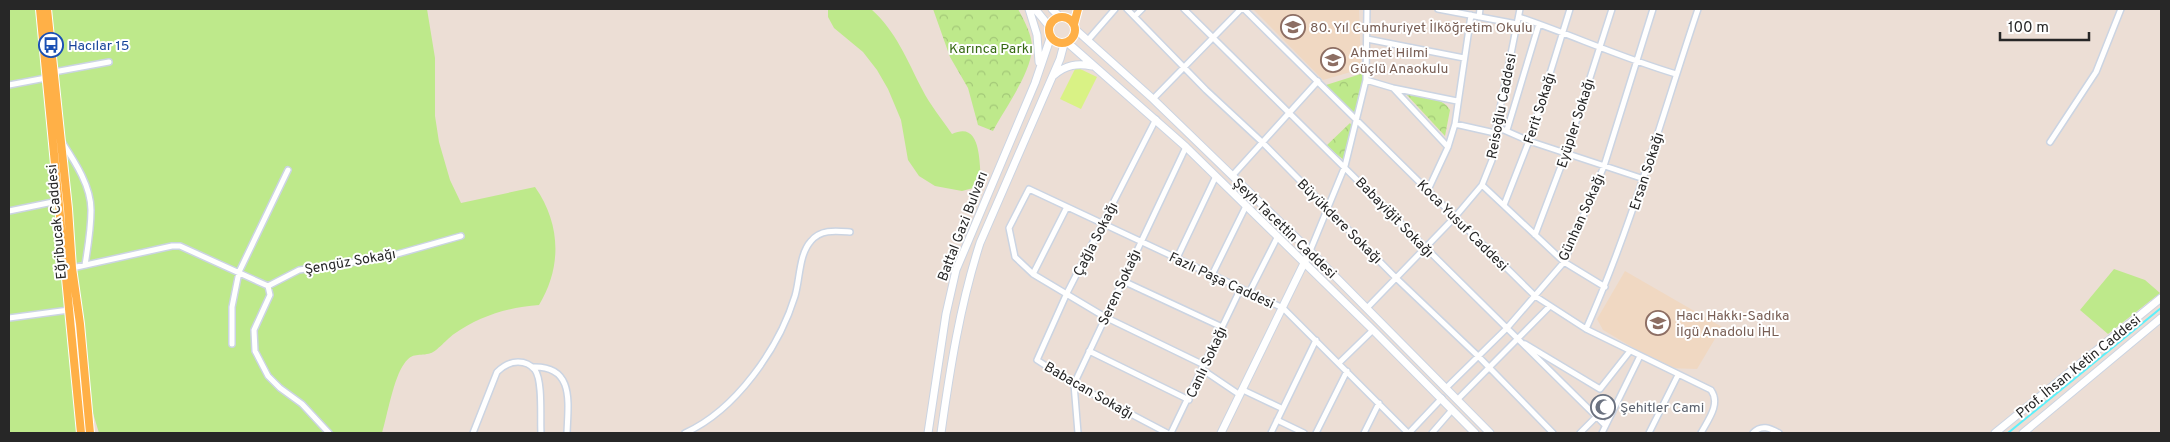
<svg xmlns="http://www.w3.org/2000/svg" width="2170" height="442" font-family="Overpass,sans-serif">
  <defs>
    <pattern id="park-crowns" width="20" height="18" patternUnits="userSpaceOnUse" patternTransform="scale(1.25)"><rect width="20" height="18" fill="#bee98b"/><path d="M2 6a3 3 0 1 1 6 0M12 15a3 3 0 1 1 6 0" fill="none" stroke="#a3c878"/></pattern>
  </defs>
  <rect width="100%" height="100%" fill="#ecded5"/>
  <path fill="#f0d8c2" d="M1253,9h106l2,60 -38,11z
    M1625,271l97,56 -25,42 -29,-1 -65,-38 -6,-11z"/>
  <path fill="#bee98b" d="M9,9h418l8,49v58l4,26 11,38 11,23 74,-16c26,37 27,80 4,118 -30,2 -60,11 -85,29 -6,4 -18,18 -23,19 -12,4 -18,-2 -27,11 -10,13 -17,52 -22,69h-283l-21,-69 6,69h-75z
    M828,9h43c25,22 36,51 51,80 8,16 20,30 30,45 29,-14 27,27 29,44l-8,10 -11,3 -27,-5 -16,-10 -11,-16 -7,-40 -13,-31 -11,-19 -14,-18 -29,-24 -6,-11z
    M2114,269l31,11 15,13 -52,41 -28,-24z"/>
  <path fill="url(#park-crowns)" d="M933,9h85c6,11 15,28 14,40 -2,26 -27,59 -39,82l-15,-6 -10,-37 -18,-31z
    M1364,73v11l-8,31 -30,-30z
    M1406,94c13,1 37,3 44,16l-5,26z
    M1350,123l2,3 -8,34 -18,-14z"/>
  <path fill="#d9f285" d="M1076,67l21,10 -16,32 -21,-10z"/>
  <g fill="none" stroke-linecap="round" stroke-linejoin="round">
    <path stroke="#5bf0fb" stroke-width="2" d="M2008,433l153,-125"/>
    <defs>
      <path id="street" d="M1127,9l79,81 56,52 133,135 83,79 75,77
        M1184,9l421,416
        M1244,9l291,287 51,33 125,61c10,14 -3,30 -10,43
        M1438,9l79,15
        M1135,16l7,-7
        M1479,17l1,-8
        M1519,17c53,18 103,41 157,57
        M1367,39l97,19
        M1088,40l27,-31
        M54,72l55,-10
        M1366,80l27,8 64,13
        M9,85l37,-7
        M1394,89l54,58
        M1153,99l88,-90
        M1156,119l-89,174 -30,67 37,24 93,49
        M1455,124l40,9
        M1497,127l32,14 115,38
        M1507,130l32,-106
        M62,142c13,20 29,44 29,68 0,18 -3,37 -6,55
        M2050,142l46,-70 25,-63
        M1232,176l86,-95
        M1482,185l82,77 41,25
        M1428,190l20,-43 7,-23 16,-109
        M1504,205l25,-64 41,-132
        M9,211l49,-10
        M1535,235l31,-82 46,-144
        M1310,251l35,-85 21,-86 1,-71
        M1177,258l39,-82
        M72,268l100,-22h8l88,40
        M1033,274l34,-67
        M1212,275l34,-69
        M1123,281l99,46
        M268,286l31,-16 84,-12 78,-22
        M268,286l2,9 -16,35 1,21 13,25 12,12 22,16 27,29
        M1249,293l29,-57
        M1367,308l88,-91 27,-32 10,-25 3,-27 25,-124
        M9,318l60,-8
        M1586,329c46,-103 76,-213 112,-320
        M232,344v-37l7,-35 49,-102
        M1525,344l75,45 30,-38
        M1089,351l100,49
        M1339,363l34,-33
        M1204,365l-99,-48 -72,-43 -18,-17 -6,-29 20,-39 254,119 125,125
        M532,367c43,-2 36,36 35,66
        M1203,370l37,25
        M1446,388l61,-60 57,-66 40,-96 49,-157
        M1243,390l38,18
        M1457,400l93,-94
        M1277,420l27,13
        M473,433l24,-61c6,-6 12,-10 21,-10 7,0 13,3 17,8 8,11 5,49 6,63
        M685,433c51,-23 94,-85 110,-137 5,-17 4,-42 16,-55 10,-12 25,-10 39,-9
        M1078,433l-4,-49 112,-237
        M1171,433l69,-143
        M1271,433l45,-93
        M1316,433l31,-62
        M1364,433l15,-30
        M1409,433l33,-35
        M1432,433l20,-23
        M1580,433l15,-15
        M1602,433l38,-77
        M1649,433l29,-58
        M1753,433c8,-9 17,-5 26,0"/>
      <path id="secondary" d="M1029,9l8,26 2,27
        M1035,9l14,17
        M1052,9l7,7
        M1075,29l78,70 157,152 180,182
        M1068,43l118,104 187,183 102,103
        M1054,75c12,-10 23,-12 38,-9
        M928,433l18,-119 10,-44 79,-187 16,-47
        M941,433c9,-64 19,-128 39,-190l80,-184 4,-15
        M1221,433l89,-182
        M1995,433l166,-135
        M2023,433l138,-115"/>
      <path id="primary" d="M40,9l41,424
        M47,9l21,200 4,59 8,56 10,109
        M1049 30a13 13 0 1 1 26 0a13 13 0 1 1-26 0Z
        M1074,24l4,-15"/>
    </defs>
    <use href="#street" stroke="#cbd4e2" stroke-width="8"/>
    <use href="#secondary" stroke="#cbd4e2" stroke-width="9"/>
    <use href="#primary" stroke="#fff" stroke-width="10"/>
    <use href="#street" stroke="#fff" stroke-width="5"/>
    <use href="#secondary" stroke="#fff" stroke-width="7"/>
    <use href="#primary" stroke="#ffb047" stroke-width="8"/>
  </g>
  <defs>
    <symbol id="school-ring" viewBox="-11 -11 22 22"><circle r="9.5" fill="#fff" stroke="#8d6e63" stroke-width="1.5"/><path d="M0-5L7-2L0 1L-7-2ZM-4 1L0 2.5L4 1V4Q0 6-4 4Z" fill="#8d6e63"/></symbol>
    <symbol id="bus-ring" viewBox="-11 -11 22 22"><circle r="9.5" fill="#fff" stroke="#1a4fb4" stroke-width="1.5"/><path d="M-5-6H5V4H4V6H2V4H-2V6H-4V4H-5ZM-3.5-4V0h7V-4ZM-3.5 1.2v1.5H-2V1.2ZM2 1.2v1.5H3.5V1.2Z" fill="#1a4fb4"/></symbol>
    <symbol id="mosque-ring" viewBox="-11 -11 22 22"><circle r="9.5" fill="#fff" stroke="#6b7280" stroke-width="1.5"/><path d="M3.5-4.9A6 6 0 1 0 3.5 4.9A5 5 0 1 1 3.5-4.9Z" fill="#6b7280"/></symbol>
  </defs>
  <g fill-rule="evenodd">
    <use href="#school-ring" x="1279" y="13" width="28" height="28"/>
    <use href="#bus-ring" x="37" y="31" width="28" height="28"/>
    <use href="#school-ring" x="1319" y="46" width="28" height="28"/>
    <use href="#school-ring" x="1644" y="309" width="28" height="28"/>
    <use href="#mosque-ring" x="1589" y="393" width="28" height="28"/>
  </g>
  <g text-anchor="middle" stroke-width="4" stroke-linejoin="round" paint-order="stroke">
    <g font-size="14" fill="#785e54" stroke="#fff" text-anchor="start">
      <text x="1310" y="32">80. Yıl Cumhuriyet İlköğretim Okulu</text>
      <text x="1350" y="57">Ahmet Hilmi<tspan x="1350" dy="16">Güçlü Anaokulu</tspan></text>
      <text x="1676" y="320">Hacı Hakkı-Sadıka<tspan x="1676" dy="16">İlgü Anadolu İHL</tspan></text>
    </g>
    <g font-size="14" fill="#164399" stroke="#fff" text-anchor="start">
      <text x="68" y="50">Hacılar 15</text>
    </g>
    <g font-size="14" fill="#356911" stroke="#fff">
      <text x="991" y="53">Karınca Parkı</text>
    </g>
    <g font-size="14" fill="#272727" stroke="#fff">
      <text transform="translate(1501 106) rotate(-79)" y="5">Reisoğlu Caddesi</text>
      <text transform="translate(1539 108) rotate(-72)" y="5">Ferit Sokağı</text>
      <text transform="translate(1575 123) rotate(-72)" y="5">Eyüpler Sokağı</text>
      <text transform="translate(1646 171) rotate(-72)" y="5">Ersan Sokağı</text>
      <text transform="translate(1395 217) rotate(46)" y="5">Babayiğit Sokağı</text>
      <text transform="translate(1581 217) rotate(-66)" y="5">Günhan Sokağı</text>
      <text transform="translate(1340 221) rotate(45)" y="5">Büyükdere Sokağı</text>
      <text transform="translate(56 222) rotate(-95)" y="5">Eğribucak Caddesi</text>
      <text transform="translate(1463 225) rotate(45)" y="5">Koca Yusuf Caddesi</text>
      <text transform="translate(962 226) rotate(-69)" y="5">Battal Gazi Bulvarı</text>
      <text transform="translate(1285 228) rotate(44)" y="5">Şeyh Tacettin Caddesi</text>
      <text transform="translate(1095 239) rotate(-63)" y="5">Çağla Sokağı</text>
      <text transform="translate(350 261) rotate(-10)" y="5">Şengüz Sokağı</text>
      <text transform="translate(1222 280) rotate(25)" y="5">Fazlı Paşa Caddesi</text>
      <text transform="translate(1119 287) rotate(-65)" y="5">Seren Sokağı</text>
      <text transform="translate(1206 362) rotate(-65)" y="5">Canlı Sokağı</text>
      <text transform="translate(2078 366) rotate(-39)" y="5">Prof. İhsan Ketin Caddesi</text>
      <text transform="translate(1089 390) rotate(30)" y="5">Babacan Sokağı</text>
    </g>
    <g font-size="14" fill="#5b616d" stroke="#fff" text-anchor="start">
      <text x="1620" y="412">Şehitler Cami</text>
    </g>
  </g>
  <rect width="2170" height="442" fill="none" stroke="#272727" stroke-width="20"/>
  <path d="M2000 32v8h89v-8" fill="none" stroke="#272727" stroke-width="2.5"/>
  <text x="2008" y="32" font-size="15" fill="#272727" stroke="#ffffff" stroke-width="4" paint-order="stroke">100 m</text>
</svg>
